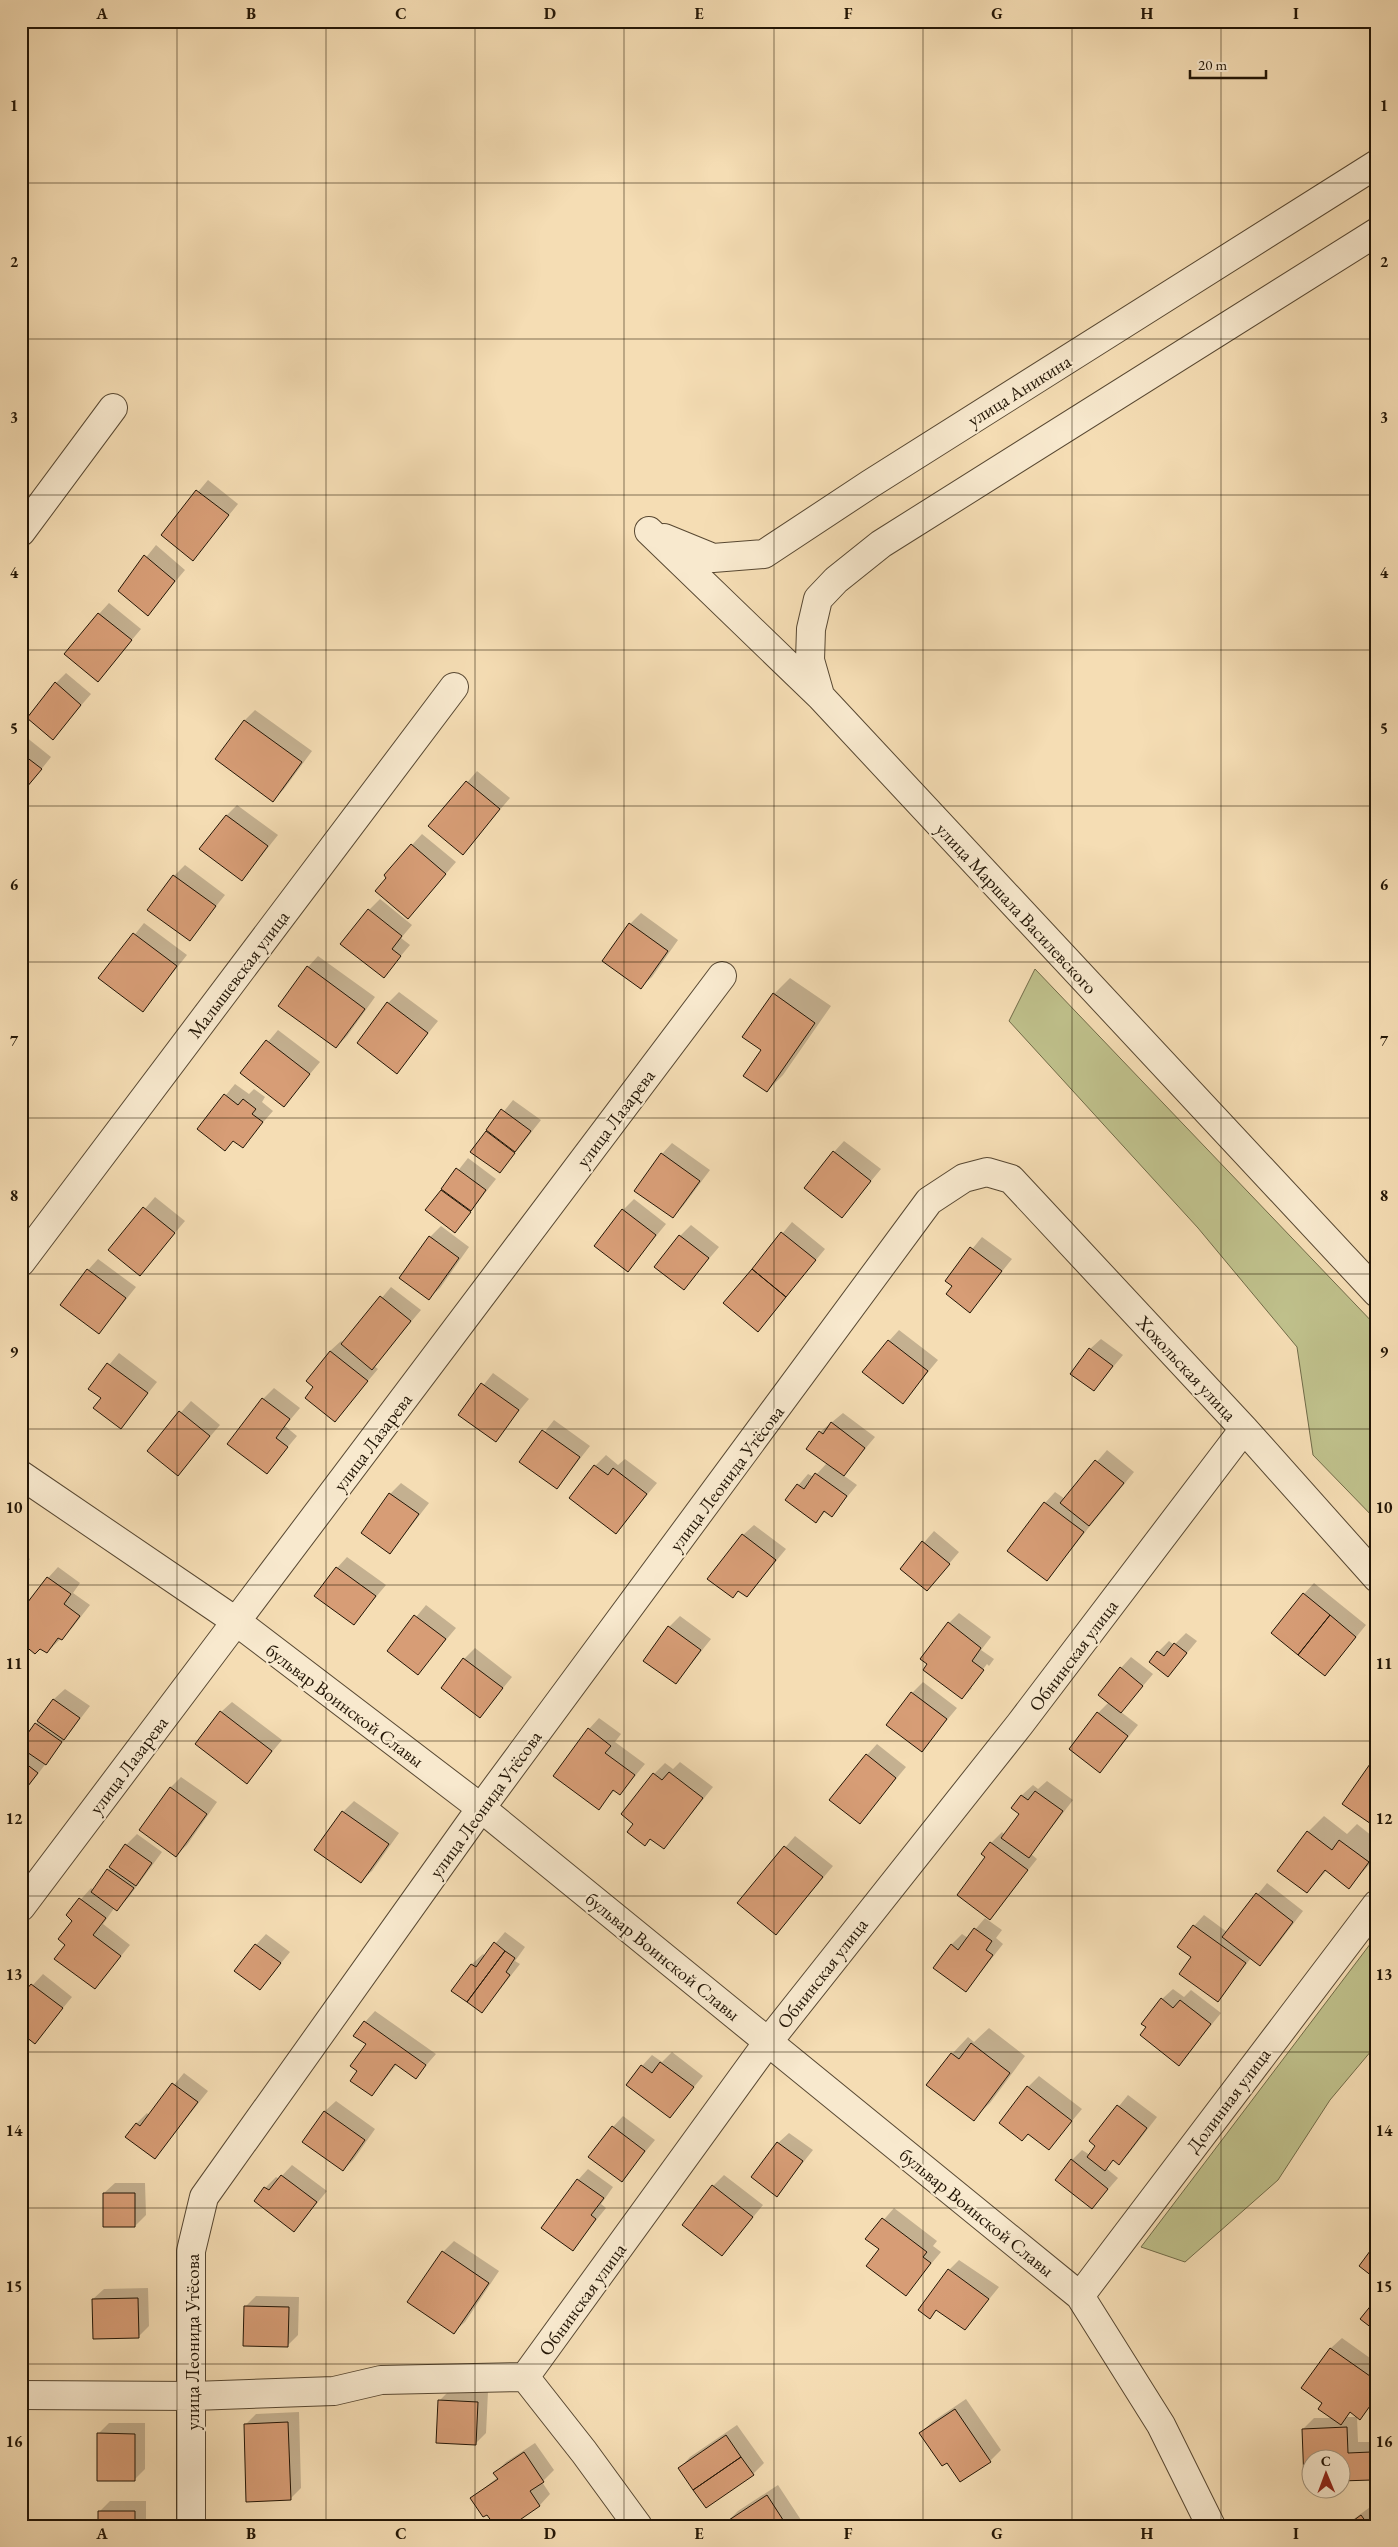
<svg xmlns="http://www.w3.org/2000/svg" width="1398" height="2547" font-family="'EB Garamond',serif">
  <rect width="100%" height="100%" fill="#f5ddb4"/>
  <filter id="stains"><feTurbulence type="fractalNoise" baseFrequency=".004" numOctaves="4"/><feColorMatrix values="0 0 0 0 .2 0 0 0 0 .09 0 0 0 0 .02 0 0 0 .5 -.17"/></filter>
  <radialGradient id="worn" r=".72"><stop offset=".6" stop-color="#630" stop-opacity="0"/><stop offset="1" stop-color="#630" stop-opacity=".3"/></radialGradient>
  <path fill="#bfc08b" stroke="#716b48" d="M1035,969l342,358v194l-64,-66 -16,-108 -99,-119 -189,-207z
    M1377,1935v109l-47,56 -52,80 -93,82 -44,-15z"/>
  <path fill="#0003" d="M208,480l30,24 -45,55 -31,-24z
    M156,545l29,25 -37,44 -28,-24z
    M109,603l32,26 -43,51 1,-66z
    M66,673l25,21 -38,44 3,-55z
    M255,710l57,41 -28,38 -11,11 -28,-80z
    M21,733l30,24 -30,38z
    M477,771l33,27 -47,55 -33,-27z
    M237,805l41,30 -36,45 -15,-65z
    M422,834l34,28 -48,56 4,-73z
    M185,865l40,30 -36,45 -15,-64z
    M380,899l32,26 -11,13 9,7 -26,31 -15,-66z
    M641,913l37,27 -26,37 -11,10 -37,-26 26,-37z
    M144,923l43,32 -44,55 -43,-32z
    M318,956l57,41 -28,39 -11,11 -28,-80z
    M790,978l41,28 -48,69 -16,16 7,-97z
    M399,992l39,29 -41,51 -9,-69z
    M278,1030l42,32 -36,43 -42,-32z
    M235,1084l14,10 5,-5 11,8 -3,5 11,9 -31,35 -8,-6 -36,-11z
    M513,1100l28,20 -41,52 -28,-21z
    M844,1141l37,28 -39,47 -8,-64z
    M672,1143l38,27 -27,36 -11,11 -10,-63z
    M468,1158l28,21 -41,52 -28,-21z
    M155,1197l30,24 -45,53 -30,-24z
    M634,1199l32,25 -38,46 -5,-60z
    M792,1222l33,27 -67,81 -33,-27z
    M691,1225l28,22 -35,41 -4,-52z
    M441,1226l28,21 -29,41 -11,10 1,-61z
    M982,1237l30,22 -42,52 -16,-25 -7,-6z
    M98,1259l38,28 -37,46 -11,-63z
    M391,1287l30,23 -47,56 4,3 -43,51 -20,-33 15,-36 11,-10 3,2z
    M899,1330l39,30 -35,42 -14,-61z
    M1101,1339l22,16 -29,35 -4,-41z
    M119,1353l38,29 -36,45 -18,-29 -13,-10z
    M493,1373l36,26 -34,41 -35,-25z
    M274,1388l26,20 -15,18 12,10 -31,37 -3,-74z
    M191,1401l29,24 -42,49 -30,-24z
    M843,1413l32,24 -32,38 14,10 -25,30 -6,-4 -10,10 -30,-21 22,-26 6,3 13,-14 -7,-31z
    M554,1420l36,26 -33,42 -36,-26z
    M1107,1450l27,22 -87,107 -2,-76 10,-11 10,7z
    M606,1455l12,10 7,-6 32,24 -41,49 -21,-66z
    M401,1483l28,20 -39,50v-59z
    M754,1525l32,24 -39,47 -8,-6 -7,7 11,-62z
    M934,1531l25,21 -32,38 -26,-21z
    M21,1553l9,6 -9,11z
    M347,1557l39,28 -32,38 -17,-55z
    M58,1567l22,16 -7,10 17,12 -18,23 -25,24 -17,-13 18,-61z
    M1314,1583l52,42 -31,38 -31,-69z
    M426,1605l30,23 -38,45 -29,-23z
    M959,1613l32,24 -10,13 13,9 -5,7 -2,-2 -18,24h3l-10,10 -13,-75z
    M680,1616l31,23 -35,44 -7,-56z
    M1186,1633l11,8 -29,35 -10,-24 11,-11 5,4z
    M475,1648l37,29 -32,39 -16,-57z
    M1131,1657l22,17 -32,38 17,13 -38,47 -2,-59 11,-11 12,-34z
    M923,1682l34,26 -35,42 -10,-57z
    M65,1689l25,17 -69,90v-44l4,-3 -4,-4 33,-46z
    M232,1702l50,38 -35,42 -26,-70z
    M599,1718l22,16 -6,8 30,22 -25,30 -5,-4 -17,18 -9,-79z
    M877,1744l29,23 -46,55 7,-67z
    M680,1762l33,25 -49,61 -13,-10 -6,7 -10,-22 19,-49 11,-11 8,6z
    M181,1777l36,25 -30,43 -11,10 -6,-67z
    M1047,1781l26,19 -42,54 6,5 -47,59 -3,-61 4,-14 11,-11 3,3 15,-21 -7,-6 9,-13 11,-10 5,4z
    M354,1801l45,32 -27,38 -11,10 -45,-31 27,-38z
    M1324,1816l23,18 10,-10 20,16v16l-28,31 -22,-17 -20,22 1,-60z
    M137,1834l25,18 -34,46 -11,11 -2,-2 -12,17 27,21 -35,43 -28,-44 7,-23 -7,-6 24,-27 3,2 32,-45z
    M795,1836l38,30 -57,68 -38,-31z
    M1267,1883l36,28 -33,43 -11,10 -8,-6 -33,42 -25,-43 1,-31 10,-11 23,17z
    M985,1918l17,12 -6,8 7,6 -37,47 -15,-46 11,-11 6,4z
    M505,1932l20,15 -10,14 5,3 -38,48 -29,-21 19,-27 11,-10 2,2z
    M266,1934l24,18 -30,37 -4,-44z
    M43,1974l29,23 -37,45 -14,-44z
    M1173,1989l11,8 7,-7 30,23 -42,52 -17,-66z
    M375,2011l61,43 -20,23 -19,-13 -25,31 -13,-24 9,-27 -3,-22z
    M989,2028l36,28 -35,47 -17,16 -21,-65 16,-17 6,5z
    M672,2052l31,24 -33,40 -28,-50 10,-11 10,7z
    M184,2073l24,18 -53,67 -19,-34 11,-11 2,2z
    M1039,2076l43,33 -33,39 -21,-61z
    M1128,2095l29,22 -28,36 -10,10 -5,-3 -8,8 12,10 -26,30 -20,-48 10,-10 8,5 7,-9 -6,-5z
    M336,2101l39,28 -21,30 -11,11 -40,-28 22,-31z
    M623,2116l32,24 -33,40 -9,-53z
    M789,2133l24,17 -36,45 1,-52z
    M292,2165l35,26 -33,40 -29,-43 11,-11 3,2z
    M588,2169l25,18 -12,17 5,4 -33,41 5,-69z
    M724,2175l39,30 -41,50 -9,-69z
    M115,2183h30l1,32 -11,11 -31,-33z
    M894,2208l43,33 -4,5 8,6 -35,42 -25,-45 -14,-10z
    M454,2241l45,30 -34,51 -11,10 -11,-80z
    M959,2260l40,27 -34,42 -27,-20 -8,8 19,-47z
    M148,2288l1,38 -11,11 -45,-38 11,-10z
    M256,2296l43,1 -1,38 -11,11 -42,-39z
    M1342,2338l35,25v35l-17,20 -9,-6 -5,5h11l1,25h19v32l-6,5 -31,-19h-30v21h-5l-2,-52 11,-11h19l-9,-15 -21,-15 28,-40z
    M450,2390l38,2 -2,41 -11,11 -36,-43z
    M966,2399l35,51 -11,11h-43l-26,-28 11,-11z
    M299,2412l2,76 -11,11 -45,-74 11,-11z
    M109,2423h36v46l-11,11 -36,-46z
    M737,2425l27,38 -11,11 -73,-6 10,-11z
    M535,2443l19,27 -12,12 8,12 -10,11 -31,21 -21,-13 -16,-15 26,-21 -3,-4 11,-11z
    M778,2485l23,35 -6,6h-65l-3,-4 11,-11z
    M110,2501h36v25h-47v-14z
    M1373,2505l4,6v15h-33z
    M1009,2519l5,7h-16z"/>
  <path fill="#d79d76" stroke="#231606" d="M196,490l33,25 -36,46 -32,-26z
    M144,555l31,26 -27,35 -30,-25z
    M98,613l34,27 -34,42 -34,-28z
    M55,682l26,23 -28,35 -26,-22z
    M244,720l58,42 -29,40 -58,-43z
    M21,753l21,16 -21,25z
    M466,781l34,28 -37,46 -35,-29z
    M226,815l42,31 -26,35 -43,-32z
    M411,844l35,30 -38,45 -33,-28 11,-13 -2,-3z
    M173,875l43,31 -26,35 -43,-31z
    M368,909l34,27 -10,13 9,7 -17,22 -44,-34z
    M629,923l39,28 -27,38 -39,-28z
    M133,933l44,33 -34,46 -45,-34z
    M307,966l58,43 -29,39 -58,-42z
    M773,993l42,30 -48,69 -24,-16 18,-26 -19,-13z
    M387,1002l41,31 -31,41 -40,-31z
    M266,1040l44,34 -26,33 -44,-34z
    M224,1094l14,11 5,-6 13,10 -4,5 11,8 -20,26 -10,-7 -8,10 -28,-22z
    M501,1109l30,22 -16,21 -29,-22z
    M486,1131l29,22 -15,20 -30,-21z
    M833,1151l38,30 -29,37 -38,-30z
    M661,1153l39,28 -27,37 -39,-27z
    M456,1168l30,22 -15,21 -30,-22z
    M441,1190l30,22 -16,21 -30,-23z
    M143,1207l32,26 -35,43 -32,-26z
    M622,1209l34,26 -28,37 -34,-26z
    M781,1232l35,28 -30,37 -34,-28z
    M679,1235l30,23 -25,32 -30,-23z
    M429,1236l30,22 -30,42 -30,-22z
    M970,1247l32,24 -32,42 -24,-19 6,-8 -7,-5z
    M87,1269l39,29 -27,36 -39,-29z
    M752,1269l34,28 -28,35 -35,-29z
    M380,1296l31,25 -39,49 -31,-26z
    M888,1340l40,31 -25,33 -41,-32z
    M1089,1348l24,18 -19,25 -24,-17z
    M330,1351l38,30 -33,41 -30,-24 8,-11 -7,-6z
    M107,1363l41,30 -27,36 -28,-21 8,-10 -13,-9z
    M481,1383l38,27 -23,32 -38,-27z
    M262,1398l28,21 -14,19 12,9 -21,27 -40,-30z
    M179,1411l31,25 -32,40 -31,-25z
    M831,1422l34,26 -21,28 -38,-27 13,-18 4,3z
    M542,1430l38,27 -23,32 -38,-27z
    M1095,1460l29,23 -35,43 -29,-23z
    M594,1465l14,10 5,-7 34,26 -31,40 -47,-36z
    M815,1473l32,23 -15,21 -8,-6 -8,12 -31,-23 12,-16 7,5z
    M389,1493l30,21 -29,40 -29,-21z
    M1044,1502l40,30 -37,49 -40,-30z
    M742,1534l34,26 -29,37 -9,-6 -5,7 -26,-19z
    M922,1541l28,23 -23,27 -27,-22z
    M336,1567l40,29 -22,29 -40,-29z
    M47,1577l24,17 -7,10 16,12 -18,24 -4,-2 -11,15 -7,-4 -5,5 -11,-9 4,-6 -7,-5v-23z
    M1303,1593l27,22 -32,40 -27,-22z
    M414,1615l32,24 -28,36 -31,-24z
    M1330,1615l26,22 -31,39 -27,-21z
    M948,1622l33,26 -9,13 12,9 -22,29 -39,-29 4,-6 -7,-5z
    M668,1626l33,24 -25,34 -33,-23z
    M1174,1643l13,10 -19,24 -19,-15 8,-11 7,5z
    M463,1658l40,30 -23,30 -39,-30z
    M1120,1667l23,19 -22,27 -23,-18z
    M911,1692l36,27 -25,33 -36,-27z
    M53,1699l27,19 -16,22 -27,-19z
    M220,1711l52,40 -25,33 -52,-40z
    M1097,1712l31,24 -28,37 -31,-24z
    M35,1723l27,19 -16,23 -25,-17v-5z
    M588,1728l23,18 -6,7 30,22 -15,20 -7,-5 -14,20 -46,-34z
    M866,1754l30,24 -36,46 -31,-24z
    M1377,1754v68l-3,4 -32,-22z
    M21,1760l17,13 -17,22z
    M669,1772l34,26 -39,51 -14,-10 -5,7 -18,-14 6,-8 -12,-10 32,-41 9,7z
    M170,1787l37,27 -31,43 -37,-27z
    M1035,1791l28,20 -34,47 -28,-20 18,-24 -8,-6 10,-13 7,5z
    M342,1811l47,33 -28,39 -47,-33z
    M1307,1831l25,19 7,-10 30,22 -20,27 -24,-19 -18,23 -30,-22z
    M990,1842l38,28 -38,50 -33,-25 28,-38 -4,-3z
    M125,1844l27,19 -16,23 -27,-19z
    M784,1846l39,31 -47,58 -39,-32z
    M107,1869l27,19 -17,23 -26,-19z
    M1256,1893l37,29 -33,44 -38,-29z
    M79,1898l27,20 -13,17 28,21 -26,33 -41,-30 11,-14 -7,-6 14,-18 -6,-6z
    M1193,1925l53,38 -28,39 -39,-28 12,-17 -14,-10z
    M974,1928l18,13 -6,9 7,5 -27,37 -33,-24 18,-24 7,6z
    M494,1942l11,9 -38,51 -16,-11 20,-27 5,3z
    M255,1944l26,19 -21,27 -26,-19z
    M505,1951l10,7 -9,14 4,3 -28,38 -15,-11z
    M31,1984l32,24 -28,36 -14,-11v-37z
    M1161,1998l12,10 7,-8 31,24 -32,42 -39,-31 6,-8 -5,-3z
    M364,2021l62,44 -10,14 -21,-15 -23,32 -22,-15 7,-10 -7,-5 16,-22 -13,-8z
    M971,2043l39,30 -36,48 -48,-36 25,-32 8,6z
    M660,2062l34,25 -24,31 -44,-33 15,-20 11,8z
    M172,2083l26,19 -43,57 -30,-22 11,-14 4,3z
    M1027,2086l45,35 -23,29 -21,-16 -6,7 -23,-18z
    M1117,2105l30,23 -28,37 -6,-5 -8,11 -18,-14 8,-11 -6,-5z
    M324,2111l41,29 -22,31 -41,-29z
    M612,2126l33,25 -23,31 -34,-25z
    M777,2142l26,19 -26,36 -26,-20z
    M1071,2159l37,30 -16,20 -37,-29z
    M281,2175l36,27 -23,30 -40,-31 10,-14 5,3z
    M577,2179l27,19 -13,17 5,4 -23,32 -32,-23z
    M712,2185l41,32 -31,39 -40,-31z
    M103,2193h32v34h-32z
    M882,2218l45,34 -4,5 8,6 -25,33 -40,-30 13,-17 -14,-10z
    M1373,2247l4,2v31l-18,-14z
    M442,2251l47,32 -35,51 -47,-32z
    M948,2269l41,30 -24,31 -29,-20 -6,9 -12,-9z
    M138,2298l1,40 -46,1 -1,-40z
    M1377,2298v34l-17,-13z
    M244,2306l45,1 -1,40 -45,-1z
    M1330,2348l47,33v15l-17,24 -10,-8 -9,13 -23,-16 4,-6 -21,-15z
    M438,2400l40,2 -2,43 -40,-2z
    M955,2409l36,53 -31,20 -13,-19 -5,3 -23,-33z
    M288,2422l3,78 -45,2 -2,-78z
    M1347,2427l1,26 23,-1 1,28 -32,1v-21h-30v22h-6l-2,-53z
    M97,2433l38,1v47h-38z
    M726,2435l15,22 -48,33 -15,-22z
    M524,2452l20,30 -14,9 10,15 -29,20h-16l-8,-11 -4,2 -13,-19 28,-19 -5,-6z
    M741,2457l13,18 -48,33 -13,-18z
    M767,2495l20,31h-59l-2,-4z
    M98,2511h37v15h-37z
    M1361,2515l8,11h-23z"/>
  <g fill="none" stroke-linecap="round" stroke-linejoin="round">
    <defs>
      <path id="street" d="M649,531l172,166 556,596
        M21,532l92,-124
        M664,538l49,20 51,-4 106,-70 507,-320
        M820,695l-10,-35 1,-31 7,-30 18,-19 45,-36 496,-312
        M21,1262l433,-575
        M21,1475l216,147 244,186 599,488 81,129 50,101
        M21,1907l701,-931
        M1080,2296l297,-392
        M21,2395l172,1 141,-5 47,-11 144,-3
        M191,2526v-275l13,-54 277,-389 448,-607 35,-23 23,-6 24,7 233,250 133,149
        M638,2526l-54,-74 -59,-75 243,-335 252,-318 224,-295"/>
    </defs>
    <use href="#street" stroke="#584832" stroke-width="30"/>
    <use href="#street" stroke="#f8e9ce" stroke-width="28"/>
  </g>
  <path fill="none" stroke="#231606" stroke-width="1" stroke-opacity="0.55" d="M177,21v2505M326,21v2505M475,21v2505M624,21v2505M774,21v2505M923,21v2505M1072,21v2505M1221,21v2505M21,183h1356M21,339h1356M21,495h1356M21,650h1356M21,806h1356M21,962h1356M21,1118h1356M21,1274h1356M21,1429h1356M21,1585h1356M21,1741h1356M21,1896h1356M21,2052h1356M21,2208h1356M21,2364h1356"/>
  <g text-anchor="middle" stroke-width="4.5" stroke-linejoin="round" paint-order="stroke">
    <g font-size="19" fill="#231606" stroke="#f8e9ce">
      <text transform="translate(1019 390) rotate(-32)" y="7">улица Аникина</text>
      <text transform="translate(1017 908) rotate(47)" y="7">улица Маршала Василевского</text>
      <text transform="translate(238 974) rotate(-53)" y="7">Малышевская улица</text>
      <text transform="translate(615 1118) rotate(-53)" y="7">улица Лазарева</text>
      <text transform="translate(1187 1368) rotate(47)" y="7">Хохольская улица</text>
      <text transform="translate(372 1442) rotate(-53)" y="7">улица Лазарева</text>
      <text transform="translate(726 1478) rotate(-53)" y="7">улица Леонида Утёсова</text>
      <text transform="translate(1073 1655) rotate(-53)" y="7">Обнинская улица</text>
      <text transform="translate(345 1705) rotate(37)" y="7">бульвар Воинской Славы</text>
      <text transform="translate(128 1765) rotate(-53)" y="7">улица Лазарева</text>
      <text transform="translate(485 1804) rotate(-54)" y="7">улица Леонида Утёсова</text>
      <text transform="translate(663 1956) rotate(39)" y="7">бульвар Воинской Славы</text>
      <text transform="translate(822 1973) rotate(-52)" y="7">Обнинская улица</text>
      <text transform="translate(1228 2100) rotate(-53)" y="7">Долинная улица</text>
      <text transform="translate(977 2212) rotate(39)" y="7">бульвар Воинской Славы</text>
      <text transform="translate(582 2299) rotate(-54)" y="7">Обнинская улица</text>
      <text transform="translate(192 2342) rotate(-90)" y="7">улица Леонида Утёсова</text>
    </g>
  </g>
  <rect width="1398" height="2547" fill="none" stroke="#f5ddb4" stroke-width="55"/>
  <g transform="translate(1326 2474) rotate(359)"><circle r="24" fill="#f8e9ce" stroke="#a3957e"/>
  <path d="M0-4L9 19L0 12L-9 19Z" fill="#8f2418"/>
  <text y="-8" font-size="14" font-weight="bold" text-anchor="middle" fill="#231606">С</text>
  </g>
  <path d="M1190 70v8h76v-8" fill="none" stroke="#231606" stroke-width="2.5"/>
  <text x="1198" y="70" font-size="15" fill="#231606" stroke="#f8e9ce" stroke-width="4" paint-order="stroke">20 m</text>
  <rect x="28" y="28" width="1342" height="2492" fill="none" stroke="#231606" stroke-width="2"/>
  <g font-size="16" text-anchor="middle" font-weight="bold" fill="#231606">
    <text x="102" y="19">A</text>
    <text x="251" y="19">B</text>
    <text x="401" y="19">C</text>
    <text x="550" y="19">D</text>
    <text x="699" y="19">E</text>
    <text x="848" y="19">F</text>
    <text x="997" y="19">G</text>
    <text x="1147" y="19">H</text>
    <text x="1296" y="19">I</text>
    <text x="14" y="111">1</text>
    <text x="1384" y="111">1</text>
    <text x="14" y="267">2</text>
    <text x="1384" y="267">2</text>
    <text x="14" y="423">3</text>
    <text x="1384" y="423">3</text>
    <text x="14" y="578">4</text>
    <text x="1384" y="578">4</text>
    <text x="14" y="734">5</text>
    <text x="1384" y="734">5</text>
    <text x="14" y="890">6</text>
    <text x="1384" y="890">6</text>
    <text x="14" y="1046">7</text>
    <text x="1384" y="1046">7</text>
    <text x="14" y="1201">8</text>
    <text x="1384" y="1201">8</text>
    <text x="14" y="1357">9</text>
    <text x="1384" y="1357">9</text>
    <text x="14" y="1513">10</text>
    <text x="1384" y="1513">10</text>
    <text x="14" y="1669">11</text>
    <text x="1384" y="1669">11</text>
    <text x="14" y="1824">12</text>
    <text x="1384" y="1824">12</text>
    <text x="14" y="1980">13</text>
    <text x="1384" y="1980">13</text>
    <text x="14" y="2136">14</text>
    <text x="1384" y="2136">14</text>
    <text x="14" y="2292">15</text>
    <text x="1384" y="2292">15</text>
    <text x="14" y="2447">16</text>
    <text x="1384" y="2447">16</text>
    <text x="102" y="2539">A</text>
    <text x="251" y="2539">B</text>
    <text x="401" y="2539">C</text>
    <text x="550" y="2539">D</text>
    <text x="699" y="2539">E</text>
    <text x="848" y="2539">F</text>
    <text x="997" y="2539">G</text>
    <text x="1147" y="2539">H</text>
    <text x="1296" y="2539">I</text>
  </g>
  <rect width="100%" height="100%" filter="url(#stains)"/>
  <rect width="100%" height="100%" fill="url(#worn)"/>
</svg>
